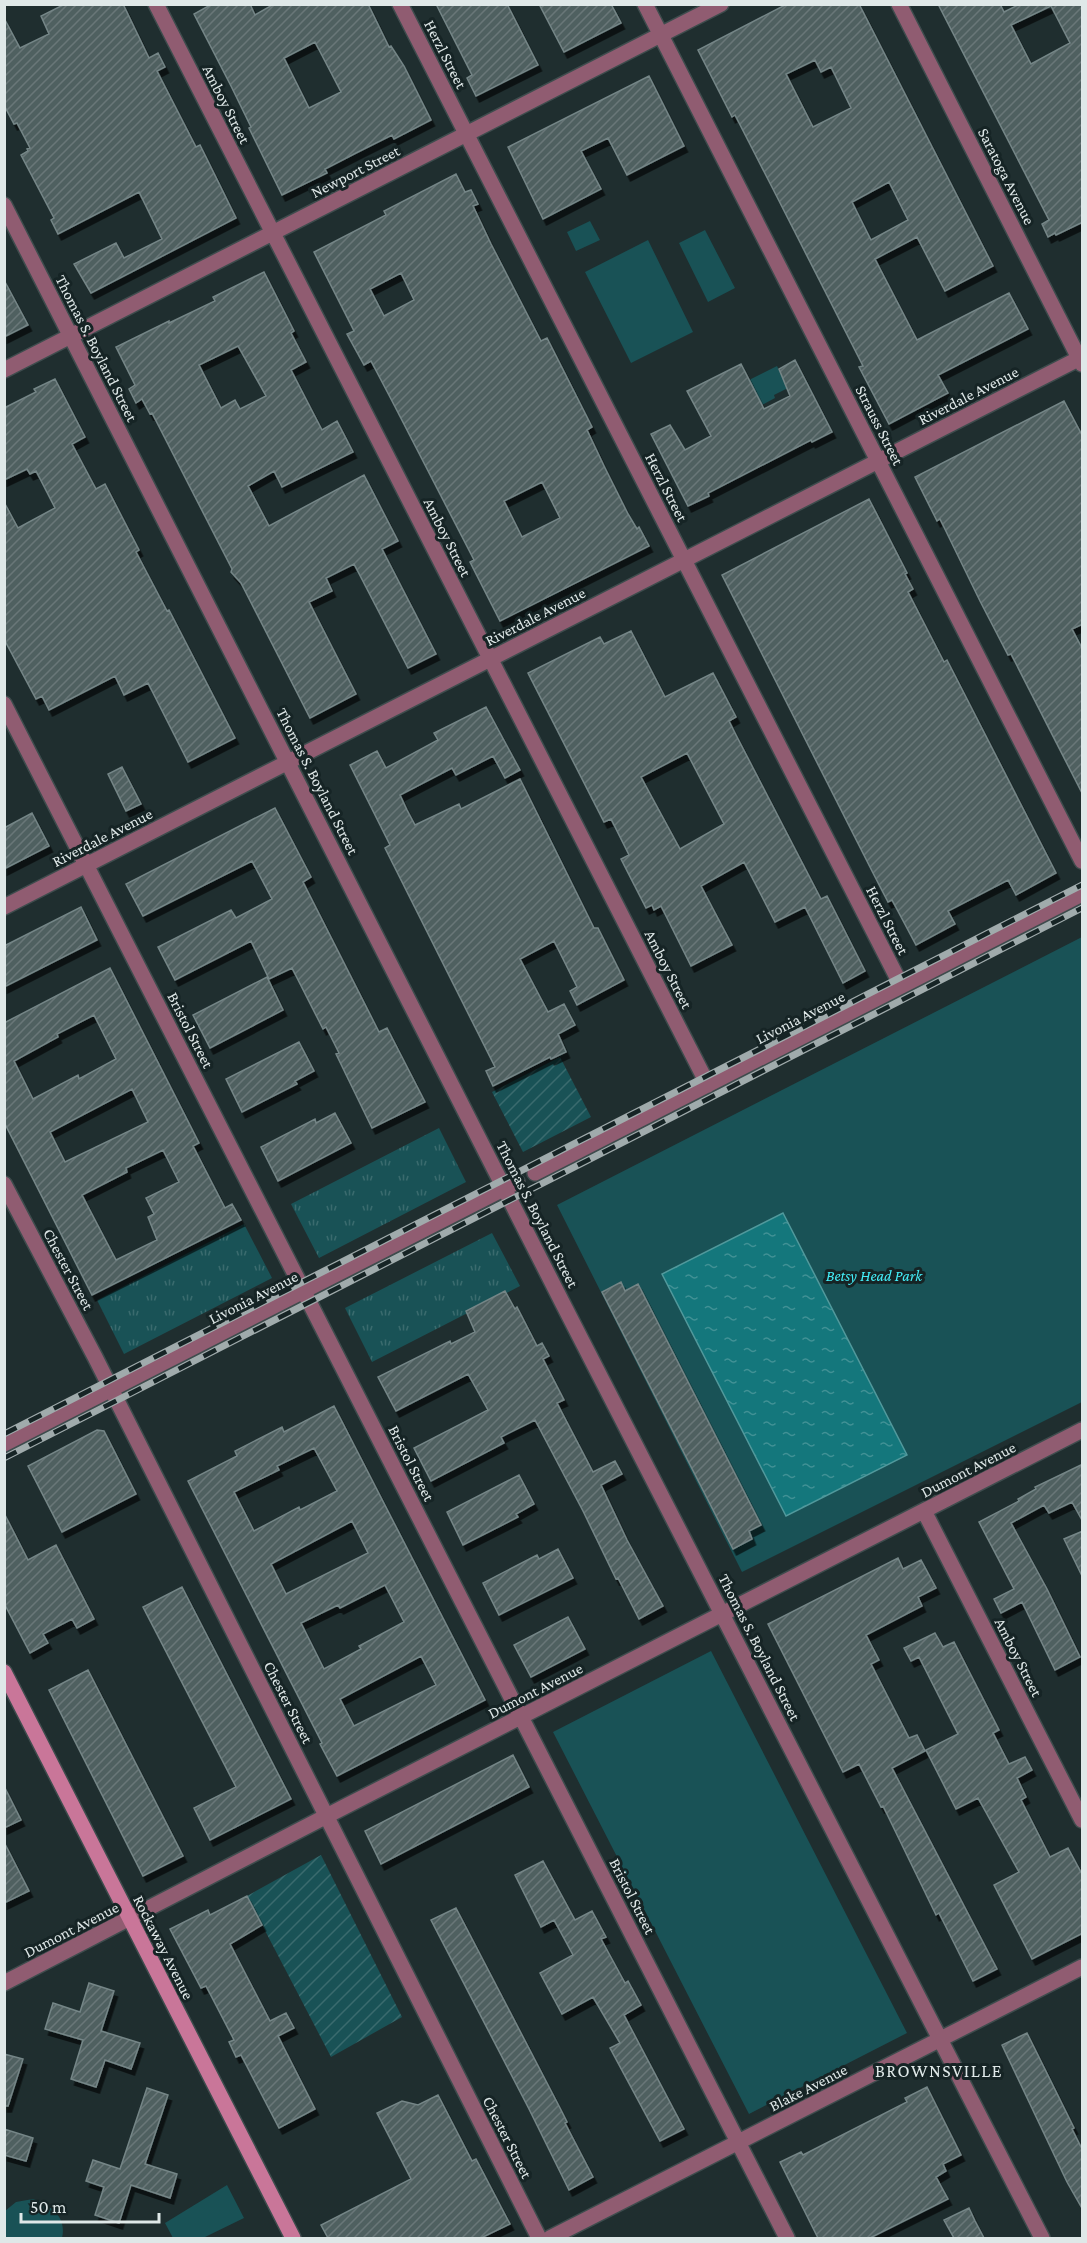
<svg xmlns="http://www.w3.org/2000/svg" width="1087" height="2243" font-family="'Crimson Pro',serif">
  <defs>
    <pattern id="grass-tufts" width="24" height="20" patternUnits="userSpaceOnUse" patternTransform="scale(1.5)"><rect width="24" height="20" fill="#195256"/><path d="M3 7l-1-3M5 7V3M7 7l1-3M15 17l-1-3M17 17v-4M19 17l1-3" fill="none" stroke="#3a6b6e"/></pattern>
    <pattern id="garden-furrows" width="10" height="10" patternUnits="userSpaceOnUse" patternTransform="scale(1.5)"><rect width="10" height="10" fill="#195256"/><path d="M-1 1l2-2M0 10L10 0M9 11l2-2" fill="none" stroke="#3a6b6e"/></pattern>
    <pattern id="water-ripples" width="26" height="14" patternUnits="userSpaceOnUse" patternTransform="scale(1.5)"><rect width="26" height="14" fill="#14777c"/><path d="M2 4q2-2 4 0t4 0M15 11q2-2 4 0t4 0" fill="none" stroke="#419195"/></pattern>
    <pattern id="building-hatch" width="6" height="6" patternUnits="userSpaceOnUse" patternTransform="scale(1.5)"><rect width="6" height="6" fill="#506061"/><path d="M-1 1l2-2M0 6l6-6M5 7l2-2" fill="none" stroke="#697778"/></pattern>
    <filter id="shadow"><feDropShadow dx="3.5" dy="6" stdDeviation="0" flood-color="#0009"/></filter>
  </defs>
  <rect width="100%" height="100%" fill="#1f2e2f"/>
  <path fill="url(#grass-tufts)" d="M439,1128l27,54 -147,76 -28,-54z
    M244,1224l28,54 -148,76 -27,-54z
    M492,1233l28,53 -148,76 -27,-54z"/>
  <path fill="#195256" d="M590,221l10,19 -24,11 -9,-19z
    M705,230l30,58 -27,14 -29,-59z
    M648,240l45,92 -62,31 -46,-91z
    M777,366l11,22 -14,7 1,3 -13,7 -13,-25z
    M1082,937v465l-340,170 -185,-367z
    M711,1651l196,382 -158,81 -196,-382z
    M227,2185l17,33 -41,20h-30l-8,-15z
    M33,2199c18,6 34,18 29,39h-57v-27l11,-9z"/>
  <path fill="url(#garden-furrows)" d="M560,1057l31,60 -68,35 -31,-60z
    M321,1855l81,162 -71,40 -84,-161z"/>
  <path fill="url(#water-ripples)" stroke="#51999c" stroke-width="1.5" d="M783,1213l124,242 -121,61 -124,-242z"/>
  <path fill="url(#building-hatch)" stroke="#758687" stroke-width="1.5" fill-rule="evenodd" filter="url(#shadow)" d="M65,4h58l26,54 9,-5 7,14 -8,4 39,76 4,-2 36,73 -145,75 -17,-29 42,-21 8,15 38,-19 -23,-47 -81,42 -7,-14 3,-2 -33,-63 7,-4 -1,-2 3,-1 -13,-25 -3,1 -10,-19v-87l16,30 29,-14 -8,-18z
    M212,4h38l5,11 19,-11h94l21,43 2,-1 13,20 27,54 -37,19 -2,-4 -34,17 -33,17 2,4 -45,22 -33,-67 2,-1 -20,-41 -37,-72zM315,42l26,50 -32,16 -25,-50z
    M436,4h71l31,61 -62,31 -9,-18 5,-3z
    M539,4h72l10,19 -57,29z
    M787,4h72l134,262 -48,25 -28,-54 -42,22 42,81 92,-47 19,36 -90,46 10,18 -59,31 -30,-57 4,-1 -88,-173 -40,-78 -3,2 -34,-67zM815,60l6,12 10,-5 20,41 -38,19 -27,-53zM889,182l19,38 -37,20 -19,-38z
    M938,4h62l4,8 16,-8h63v218l-27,13 -1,-2 -7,4 -6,-13 7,-4zM1051,6l19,37 -39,21 -20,-39z
    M649,76l35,70 -57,29 -19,-37 -27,13 20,38 -58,30 -35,-72z
    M456,174l9,18 6,-2 7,14 -5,2 18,38 50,97 6,-3 45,89 -5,3 18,38 23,46 9,15 2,-2 10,19 -149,75 -30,-59 4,-2 -83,-161 -20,-38 -7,4 -17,-31 7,-3 -40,-79 72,-37 -2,-4zM401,273l13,27 -30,16 -14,-27zM542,482l18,36 -38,19 -18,-36z
    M264,272l30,59 -3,2 15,29 -15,8 31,60 15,-9 16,31 -71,35 -8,-16 -26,15 21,40 95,-51 34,66 -16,8 54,105 -28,14 -54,-104 -28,14 6,13 -23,11 47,92 -46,24 -69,-135 -10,-11 1,-3 -80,-156 -2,1 -8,-15 -6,4 -7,-14 6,-4 -19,-38 53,-26v2l46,-22 -2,-4zM238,346l28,50 -26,13 -5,-9 -14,8 -22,-43z
    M4,280l24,45 -24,12z
    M795,360l37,72 -20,10 -1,-2 -103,53 1,3 -21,10 -37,-72 19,-9 15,25 26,-14 -24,-45 54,-27 23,45 26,-13 -11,-27z
    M55,379l30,58 -13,7 24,45 9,-5 34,66 -3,2 31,59 2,-1 66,128 -47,24 -40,-79 -24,12 -9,-19 -66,34 -7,-14 -6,3 -32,-60v-137l14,26 37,-20 -19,-37 -6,3 -3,-5 -23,11v-72l32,-16 -2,-3z
    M1064,401l19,36v187l-11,5 11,21v145l-72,-141 -3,1 -28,-54 -40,-82 -3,2 -22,-44z
    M869,499l38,74 -2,1 8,15 -5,3 36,70 3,-2 109,213 -40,22 -8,-15 -60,31 7,13 -39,21 -24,-45 -4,2 -15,-29 -151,-298z
    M631,631l34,66 48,-24 23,44 -7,4 7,14 85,164 6,-3 38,75 -22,12 -38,-76 -30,15 -31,-60 -43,24 31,59 -41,21 -30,-60 -7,4 -2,-5 -6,3 -25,-49 8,-4 -18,-36 -7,3 -76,-149 72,-36 4,7zM687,753l37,71 -44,25 -39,-72z
    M486,707l34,63 -15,8 -12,-22 -37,19 -4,-7 -52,27 7,15 8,15 44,-21 2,5 59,-30 74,149h4l26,52 -47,25 -7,-14 7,-4 -23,-46 -34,18 28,53 16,-8 11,21 -17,9 8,18 -15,7 -1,-2 -57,29 -7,-15 9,-4 -110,-219 5,-3 -40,-80 27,-14 9,17 52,-28 -4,-7z
    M122,767l19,37 -15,7 -18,-37z
    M275,808l36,69 -8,5 76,150 8,-4 38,74 -53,26 -36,-74 3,-1 -13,-26 -3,2 -31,-61 -23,11 -18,-38 -76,39 -17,-33 73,-37 5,8 36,-19 -20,-38 -109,55 -17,-32z
    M32,813l17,33 -45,23v-41z
    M81,907l16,33 -93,47v-41z
    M110,968l89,175 -6,3 32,62 7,-4 9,16 -149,75 -88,-173v-99zM94,1015l22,44 -37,20 -1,-4 -45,24 -19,-38 44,-24 -1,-3zM132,1089l16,33 -83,40 -15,-30zM163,1150l16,32 -33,16 8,16 -6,3 9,23 -41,20 -34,-65 45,-23 -1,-4z
    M267,977l16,33 -73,38 -17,-33z
    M299,1042l15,29 -19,10 2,3 -55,28 -16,-33z
    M335,1113l16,30 -73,38 -17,-34 54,-28 1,4z
    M621,1282l4,9 13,-7 123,241 -12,6 3,8 -19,10 -131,-257z
    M505,1291l10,18 2,-2 20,39 5,-3 7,13 -6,3 21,41 -7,3 36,69 22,-11 7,13 -21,11 26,55 36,66 -24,13 -21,-41 -2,1 -33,-68 -48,-91 -34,17 3,6 -73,38 -17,-33 74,-38 -20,-36 -72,37 -18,-34 72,-36 1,3 24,-12 -9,-21z
    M334,1406l151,294 -148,76 -17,-32 2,-1 -134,-262 49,-25 -2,-5 47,-24 2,5zM314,1448l23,43 -37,19 -1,-3 -45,24 -20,-39 45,-22 -2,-4zM352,1521l16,32 -82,41 -15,-30zM385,1585l19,37 -45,24 2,3 -37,20 -23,-46 37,-18 2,3zM421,1656l15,29 -82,41 -14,-27z
    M97,1430l7,1 32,63 -74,38 -34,-66z
    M1083,1464v58l-11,-20 -23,11 -5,-8 -33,18 36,66 33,68 -25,13 -33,-68 -21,11 -7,-14 20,-10 -35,-67 40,-21 -1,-2 18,-10 -1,-2z
    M519,1475l15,29 -18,10 2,3 -55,28 -16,-33z
    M4,1513l24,47 28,-15 38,74 -17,9 -5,-9 -29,15 5,9 -18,10 -26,-50z
    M1083,1531v47l-19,-39z
    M558,1549l15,29 -74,37 -16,-32 54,-28 2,4z
    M898,1558l5,11 18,-9 15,28 -18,9 4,9 -56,29 13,25 -8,4 38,74 8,-3 8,16 -33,17 105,201 -24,12 -34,-68 -3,2 -53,-109 -2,1 -22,-43 -16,8 -75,-148z
    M182,1587l109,212 -81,41 -16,-32 42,-21 -93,-180z
    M568,1617l17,32 -54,28 -17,-32z
    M935,1633l8,14 11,-5 45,88 -6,3 16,31 16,-7 7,13 -15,8 9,19 -5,3 29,57 18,-9 15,28v57l-51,26 -38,-74 25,-13 -41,-74 -22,11 -30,-59 32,-16 -39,-77 -8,4 -7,-13z
    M88,1670l95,186 -40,20 -94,-186z
    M513,1755l16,32 -148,77 -16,-33z
    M4,1786l17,34 -17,8z
    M4,1842l25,49 -25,12z
    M543,1861l32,59 17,-9 14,26 -5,2 24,44 3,-2 13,24 -17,10 60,114 -24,12 -50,-93 10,-5 -27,-46 -31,17 -22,-41 33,-18 -19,-35 -13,7 -26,-52z
    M247,1896l15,29 -32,19 40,77 16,-8 8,15 -16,8 37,73 -36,19 -38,-73 -5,2 -7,-15 5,-2 -28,-54 -5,2 -31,-59 38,-19 2,5z
    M456,1908l104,200 7,14 -2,1 28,54 -24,13 -41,-83 -97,-187z
    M89,1983l25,8 -13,40 39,12 -9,26 -26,-9 -9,27 -25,-8 12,-39 -38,-11 8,-26 27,9z
    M1027,2033l47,95 -2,1 11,22v59l-16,-28 -65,-137z
    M4,2054l19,5 -15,47h-4z
    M927,2087l34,68 -18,9 3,7 -10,6 12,22 -78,39h-52l-38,-76 21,-10 2,3 104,-53 -2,-4z
    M147,2088l21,7 -23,69 32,10 -7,24 -39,-13 -12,38 -24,-8 9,-28 -18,-6 7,-21 27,9z
    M438,2095l34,66 4,-2 34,65 -29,14h-153l-7,-13 90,-46 -34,-66 25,-12 16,4z
    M4,2129l29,9 -7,23 -22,-6z
    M969,2208l6,13 9,17h-30l-10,-18z"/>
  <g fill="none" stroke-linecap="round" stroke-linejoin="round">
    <defs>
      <path id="street" d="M156,4l552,1081
        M400,4l501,981
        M645,4l437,857
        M899,4l183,360
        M4,205l559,1099 479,934
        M4,370l717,-366
        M4,704l783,1534
        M4,907l1078,-550
        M535,1173l547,-279
        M4,1184l91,173 444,881
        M4,1444l513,-262
        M924,1511l158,309
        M4,1983l342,-177 736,-376
        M550,2238l532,-271"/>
      <path id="secondary" d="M4,1672l289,566"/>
    </defs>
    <use href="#street" stroke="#3e4c4d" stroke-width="18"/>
    <use href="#secondary" stroke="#3e4c4d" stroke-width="18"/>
    <use href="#street" stroke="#905c71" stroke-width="15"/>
    <use href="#secondary" stroke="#c97699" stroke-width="15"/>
    <defs>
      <path id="rail" d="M4,1434l1078,-549
        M4,1458l1078,-550"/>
    </defs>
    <use href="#rail" stroke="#a0abac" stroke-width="7"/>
    <use href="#rail" stroke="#162425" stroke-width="4.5" stroke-dasharray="14" stroke-linecap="butt"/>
  </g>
  <g text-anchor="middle" stroke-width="6" stroke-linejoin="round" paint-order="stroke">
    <g font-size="16" fill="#dfe8e8" stroke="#162425">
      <text transform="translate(446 54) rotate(63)" y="6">Herzl Street</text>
      <text transform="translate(227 104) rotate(63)" y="6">Amboy Street</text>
      <text transform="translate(355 171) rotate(-27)" y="6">Newport Street</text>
      <text transform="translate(1007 176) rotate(63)" y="6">Saratoga Avenue</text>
      <text transform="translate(97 348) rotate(63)" y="6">Thomas S. Boyland Street</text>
      <text transform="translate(968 395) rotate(-27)" y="6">Riverdale Avenue</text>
      <text transform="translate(880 425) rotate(63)" y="6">Strauss Street</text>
      <text transform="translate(667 487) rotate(63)" y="6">Herzl Street</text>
      <text transform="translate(448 537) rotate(63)" y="6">Amboy Street</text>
      <text transform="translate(535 616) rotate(-27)" y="6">Riverdale Avenue</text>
      <text transform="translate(318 781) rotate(63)" y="6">Thomas S. Boyland Street</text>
      <text transform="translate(102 837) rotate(-27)" y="6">Riverdale Avenue</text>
      <text transform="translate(888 920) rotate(63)" y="6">Herzl Street</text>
      <text transform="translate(669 969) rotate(63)" y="6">Amboy Street</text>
      <text transform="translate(800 1017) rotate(-27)" y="6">Livonia Avenue</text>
      <text transform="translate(191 1030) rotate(63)" y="6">Bristol Street</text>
      <text transform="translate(538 1214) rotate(63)" y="6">Thomas S. Boyland Street</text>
      <text transform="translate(69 1269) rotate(62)" y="6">Chester Street</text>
      <text transform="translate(253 1297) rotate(-27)" y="6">Livonia Avenue</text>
      <text transform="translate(412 1463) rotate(63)" y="6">Bristol Street</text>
      <text transform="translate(968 1469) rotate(-27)" y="6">Dumont Avenue</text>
      <text transform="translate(760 1647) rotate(63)" y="6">Thomas S. Boyland Street</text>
      <text transform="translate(1019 1657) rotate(63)" y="6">Amboy Street</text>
      <text transform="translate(535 1690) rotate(-27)" y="6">Dumont Avenue</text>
      <text transform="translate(289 1702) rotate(63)" y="6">Chester Street</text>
      <text transform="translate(633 1896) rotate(63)" y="6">Bristol Street</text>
      <text transform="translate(71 1929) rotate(-27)" y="6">Dumont Avenue</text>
      <text transform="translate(164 1947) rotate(63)" y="6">Rockaway Avenue</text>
      <text transform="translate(808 2087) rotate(-27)" y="6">Blake Avenue</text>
      <text transform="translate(508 2137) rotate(63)" y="6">Chester Street</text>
    </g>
    <g font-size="16" font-style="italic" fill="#43eef8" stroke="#162425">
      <text x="874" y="1281">Betsy Head Park</text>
    </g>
    <g font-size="18" letter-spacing="1.5" fill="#dfe8e8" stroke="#162425">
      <text x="939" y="2077">BROWNSVILLE</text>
    </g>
  </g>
  <rect width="1087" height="2243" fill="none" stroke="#dfe8e8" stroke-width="12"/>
  <path d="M21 2213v9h138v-9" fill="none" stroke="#dfe8e8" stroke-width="3"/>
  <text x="30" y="2213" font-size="18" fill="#dfe8e8" stroke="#162425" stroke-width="4.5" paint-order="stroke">50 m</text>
</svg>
